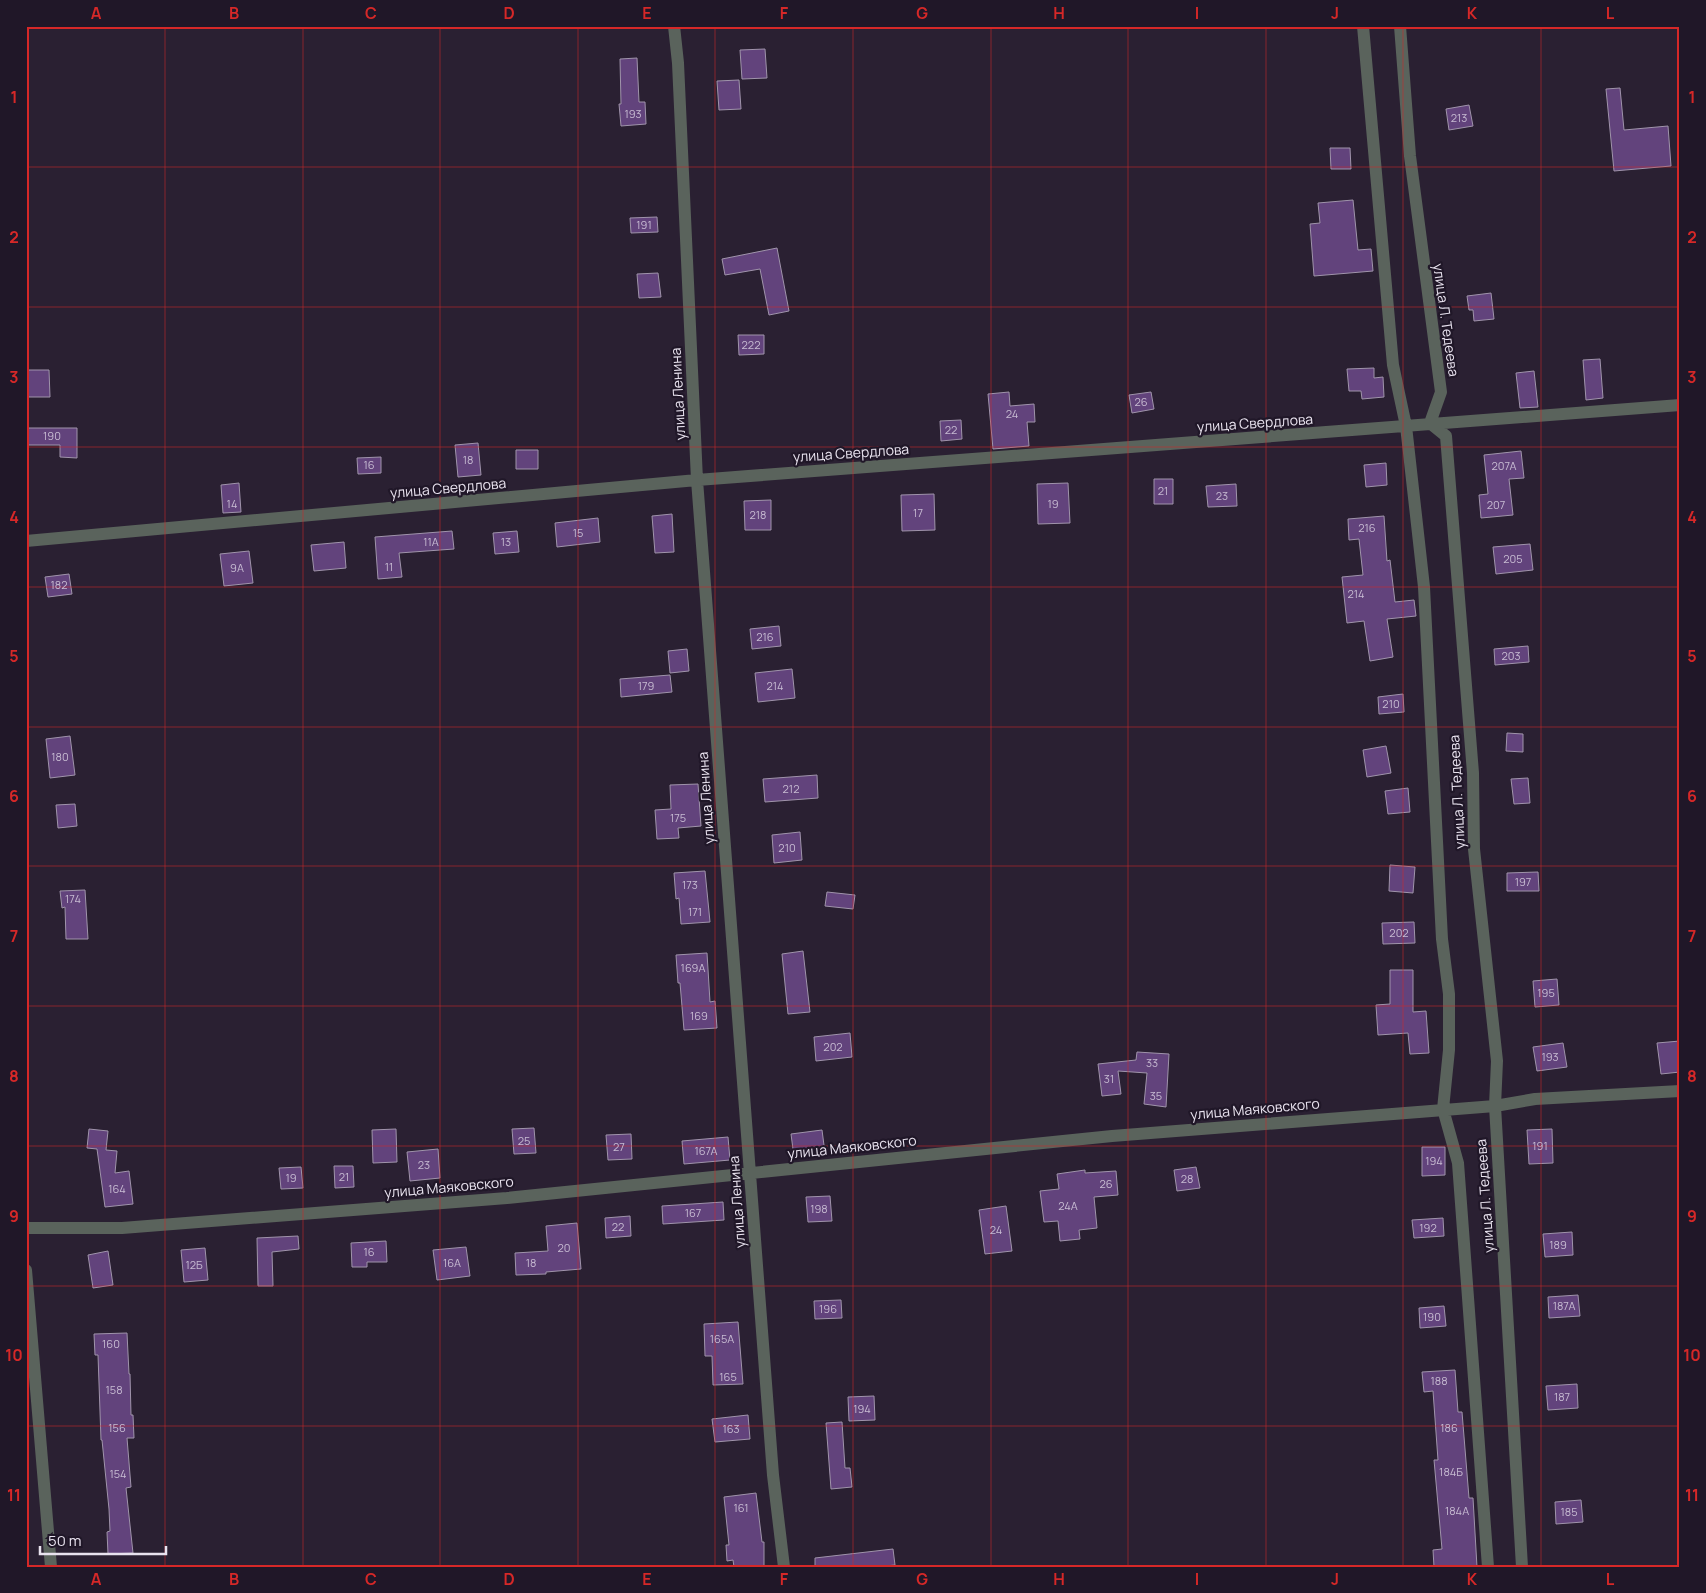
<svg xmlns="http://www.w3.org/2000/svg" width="1706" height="1593" font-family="Manrope,sans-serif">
  <rect width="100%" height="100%" fill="#2a2032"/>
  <path fill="#62437c" stroke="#a094ab" d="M765,49l2,29 -25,1 -2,-29z
    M637,58l2,44h6l1,22 -25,2 -2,-22h2l-1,-45z
    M739,80l2,29 -22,1 -2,-29z
    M1620,88l4,42 44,-4 3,40 -57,5 -8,-82z
    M1469,105l4,21 -24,4 -3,-21z
    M1330,148h20l1,21h-20z
    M1353,200l5,50 13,-1 2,22 -59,5 -4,-52 10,-1 -2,-20z
    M657,217l1,15 -27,1 -1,-15z
    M777,248l12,63 -20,4 -9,-46 -35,6 -3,-16z
    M658,273l3,24 -22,1 -2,-24z
    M1491,293l3,26 -20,2 -1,-11h-4l-2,-14z
    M738,335h26v19l-25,1z
    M1600,359l3,39 -17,2 -3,-40z
    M1374,368v10l9,-1 1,20 -22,2 -1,-8h-12l-2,-22z
    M26,370h23l1,27h-24z
    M1534,371l4,36 -18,1 -4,-35z
    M1009,392l1,14 24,-2 1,18h-8l2,24 -36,3 -5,-55z
    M1151,392l3,17 -22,4 -3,-18z
    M961,420l1,19 -21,2 -1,-20z
    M26,428h51v30l-17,-1v-12h-34z
    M478,443l3,32 -23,2 -3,-32z
    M516,450h22v19h-22z
    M1521,451l3,27 -15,1 4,36 -32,3 -2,-23 9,-1 -4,-39z
    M381,457v16l-23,1 -1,-16z
    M1386,463l1,22 -21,2 -2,-22z
    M1154,479h19v25h-19z
    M239,483l2,29 -18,1 -2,-28z
    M1068,483l2,40 -32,1 -1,-40z
    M1236,484l1,22 -29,1 -2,-21z
    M934,494l1,36 -33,1 -1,-36z
    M771,500v30h-26l-1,-29z
    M672,514l2,38 -19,1 -3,-37z
    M1384,516l3,45 3,-1 5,42 19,-2 2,16 -29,3 6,38 -23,4 -6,-40 -17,2 -5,-46 21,-2 -4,-36 -10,1 -1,-21z
    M598,518l2,24 -43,5 -2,-24z
    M452,531l2,18 -55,4 3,24 -24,2 -3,-42z
    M517,531l2,21 -24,2 -2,-21z
    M344,542l2,26 -32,3 -3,-26z
    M1530,544l3,26 -37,4 -3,-27z
    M249,551l4,32 -29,3 -4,-32z
    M69,574l3,20 -24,3 -3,-20z
    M779,626l2,20 -29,3 -2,-20z
    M1528,646l1,16 -34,3 -1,-16z
    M687,649l2,22 -19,2 -2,-22z
    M792,669l3,29 -37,4 -3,-29z
    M670,675l2,17 -51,5 -1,-18z
    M1403,694l1,18 -25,2 -1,-17z
    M1507,733l16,1v18l-17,-1z
    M70,736l5,39 -25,3 -4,-39z
    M1386,746l5,27 -24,4 -4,-27z
    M817,775l1,23 -53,4 -2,-23z
    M1528,778l2,25 -16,1 -3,-25z
    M698,784l3,42 -23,2 1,10 -22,1 -2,-29 16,-1 -1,-24z
    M1408,788l2,24 -22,2 -3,-23z
    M75,804l2,22 -19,2 -2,-23z
    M800,832l2,28 -28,3 -2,-28z
    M1390,865l25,2 -2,26 -24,-2z
    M705,871l5,51 -29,2 -2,-26 -3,1 -2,-26z
    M1538,872l1,19h-32v-18z
    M85,890l3,49h-22l-1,-32 -3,1 -2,-17z
    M827,892l28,3 -2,14 -28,-3z
    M1414,922l1,21 -32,1 -1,-21z
    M803,951l7,61 -22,2 -6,-60z
    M707,953l3,49 5,-1 2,27 -33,2 -4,-47h-2l-2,-28z
    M1390,970h23v42l13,-1 3,42 -19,1 -2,-21 -30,2 -2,-30 14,-1z
    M1557,979l2,26 -24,2 -2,-26z
    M850,1033l2,24 -36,4 -2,-24z
    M1680,1041v31l-19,2 -4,-31z
    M1563,1043l4,24 -30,4 -4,-24z
    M1137,1052l32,2 -3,53 -22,-3 3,-31 -29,-2 3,23 -19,2 -4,-32 38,-4z
    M534,1128l2,25 -22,1 -2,-25z
    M89,1129l19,2 -2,19 11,1 -2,22 14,-2 4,33 -28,3 -8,-58 -10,-1z
    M396,1129l1,33 -24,1 -1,-33z
    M1552,1129l1,34 -24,1 -2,-34z
    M822,1130l3,23 -31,4 -3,-23z
    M631,1134l1,25 -24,1 -2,-25z
    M728,1137l2,23 -46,4 -2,-23z
    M1422,1147h23v28l-23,1z
    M438,1149l2,29 -30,3 -3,-29z
    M334,1166h19l1,21 -19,1z
    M301,1167l2,21 -22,1 -2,-21z
    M1196,1167l4,21 -23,3 -3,-21z
    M1085,1170v3l31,-2 2,24 -24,2 3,31 -18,2 1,9 -20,2 -2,-20 -14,1 -4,-31 19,-2 -2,-15z
    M830,1196l2,25 -24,1 -2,-25z
    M723,1202l1,18 -61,4 -1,-18z
    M1006,1206l6,45 -27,3 -6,-44z
    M630,1216l1,20 -25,2 -1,-20z
    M1443,1218l1,18 -30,2 -2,-18z
    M577,1223l4,46 -35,3v2l-30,1 -1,-22 33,-2 -2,-25z
    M1572,1232l1,23 -28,2 -2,-23z
    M298,1236l1,13 -27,3 1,34h-15l-1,-48z
    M386,1241l1,21h-20v5h-15l-1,-24z
    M466,1247l4,29 -33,4 -4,-30z
    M205,1248l3,32 -24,2 -3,-32z
    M108,1251l5,34 -20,3 -5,-33z
    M1578,1295l2,21 -31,2 -1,-21z
    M841,1300l1,18 -27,1 -1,-18z
    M1444,1306l2,20 -26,2 -1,-20z
    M738,1322l5,62 -30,1 -1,-29h-7l-1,-32z
    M127,1333l2,41h1l1,41h2l1,23h-7l4,49 -5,1 7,65 -25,1 -1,-22 3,-1 -1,-22 -7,-69h-1l-3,-85h-3l-1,-21z
    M1455,1370l3,42h4l7,86h4l4,69h-43l-1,-17 9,-1 -8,-89h4l-5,-69 -9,1 -2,-20z
    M1577,1384l1,24 -30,2 -2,-24z
    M874,1396l1,24 -26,1 -1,-24z
    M748,1415l2,24 -35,3 -3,-23z
    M842,1422l3,46h5l2,19 -21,2 -5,-66z
    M756,1493l6,49h2v25h-30l-1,-7 -6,1 -1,-16h3l-5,-48z
    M1581,1500l2,22 -27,2 -1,-22z
    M893,1549l2,16 -19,2h-61v-9z"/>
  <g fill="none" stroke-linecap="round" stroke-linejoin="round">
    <path stroke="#5a635c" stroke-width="12" d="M674,26l4,37 19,417 76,995 11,92
      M1363,26l30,339 13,61 18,161 18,352 7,55v56l-6,59 15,54 30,404
      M1400,26l10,130 31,236 -11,31 16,13 27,337 1,76 23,212 -2,45 27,461
      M26,541l671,-61 983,-75
      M26,1228h96l385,-30 605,-62 383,-30 40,-7 145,-8"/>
    <path stroke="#5a635c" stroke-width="12" d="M26,1270l25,297"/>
  </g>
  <path fill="none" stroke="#d62828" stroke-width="1" stroke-opacity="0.55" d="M165,26v1541M303,26v1541M440,26v1541M578,26v1541M715,26v1541M853,26v1541M991,26v1541M1128,26v1541M1266,26v1541M1403,26v1541M1541,26v1541M26,167h1654M26,307h1654M26,447h1654M26,587h1654M26,727h1654M26,866h1654M26,1006h1654M26,1146h1654M26,1286h1654M26,1426h1654"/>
  <g text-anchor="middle" stroke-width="4.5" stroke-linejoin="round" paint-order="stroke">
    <g font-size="11" fill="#c7bbd2">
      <text x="633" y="118">193</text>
      <text x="1459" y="122">213</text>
      <text x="644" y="229">191</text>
      <text x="751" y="349">222</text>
      <text x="1141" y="406">26</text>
      <text x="1012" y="418">24</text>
      <text x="951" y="434">22</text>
      <text x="52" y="440">190</text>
      <text x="468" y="464">18</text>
      <text x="369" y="469">16</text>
      <text x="1504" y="470">207А</text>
      <text x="1163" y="495">21</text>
      <text x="1222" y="500">23</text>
      <text x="232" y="508">14</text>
      <text x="1053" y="508">19</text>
      <text x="1496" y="509">207</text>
      <text x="918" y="517">17</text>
      <text x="758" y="519">218</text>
      <text x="1367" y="532">216</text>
      <text x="578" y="537">15</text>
      <text x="431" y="546">11А</text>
      <text x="506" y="546">13</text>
      <text x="1513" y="563">205</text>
      <text x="389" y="571">11</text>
      <text x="237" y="572">9А</text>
      <text x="59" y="589">182</text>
      <text x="1356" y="598">214</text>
      <text x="765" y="641">216</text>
      <text x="1511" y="660">203</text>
      <text x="646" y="690">179</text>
      <text x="775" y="690">214</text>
      <text x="1391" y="708">210</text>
      <text x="60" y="761">180</text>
      <text x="791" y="793">212</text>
      <text x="678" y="822">175</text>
      <text x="787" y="852">210</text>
      <text x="1523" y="886">197</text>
      <text x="690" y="889">173</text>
      <text x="73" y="903">174</text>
      <text x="695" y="916">171</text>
      <text x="1399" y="937">202</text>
      <text x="693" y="972">169А</text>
      <text x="1546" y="997">195</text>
      <text x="699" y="1020">169</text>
      <text x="833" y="1051">202</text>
      <text x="1550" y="1061">193</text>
      <text x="1152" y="1067">33</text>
      <text x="1109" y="1083">31</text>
      <text x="1156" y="1100">35</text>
      <text x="524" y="1145">25</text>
      <text x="1540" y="1150">191</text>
      <text x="619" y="1151">27</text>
      <text x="706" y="1155">167А</text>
      <text x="1434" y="1165">194</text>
      <text x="424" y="1169">23</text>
      <text x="344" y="1181">21</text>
      <text x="291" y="1182">19</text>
      <text x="1187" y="1183">28</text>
      <text x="1106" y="1188">26</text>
      <text x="117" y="1193">164</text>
      <text x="1068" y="1210">24А</text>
      <text x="819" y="1213">198</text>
      <text x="693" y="1217">167</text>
      <text x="618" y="1231">22</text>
      <text x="1428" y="1232">192</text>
      <text x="996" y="1234">24</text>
      <text x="1558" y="1249">189</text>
      <text x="564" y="1252">20</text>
      <text x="369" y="1256">16</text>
      <text x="452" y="1267">16А</text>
      <text x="531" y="1267">18</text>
      <text x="194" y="1269">12Б</text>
      <text x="1564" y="1310">187А</text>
      <text x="828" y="1313">196</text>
      <text x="1432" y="1321">190</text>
      <text x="722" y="1343">165А</text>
      <text x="111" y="1348">160</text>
      <text x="728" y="1381">165</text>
      <text x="1439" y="1385">188</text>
      <text x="114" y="1394">158</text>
      <text x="1562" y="1401">187</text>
      <text x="862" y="1413">194</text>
      <text x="117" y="1432">156</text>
      <text x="1449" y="1432">186</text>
      <text x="731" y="1433">163</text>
      <text x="1451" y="1476">184Б</text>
      <text x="118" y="1478">154</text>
      <text x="741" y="1512">161</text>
      <text x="1457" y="1515">184А</text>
      <text x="1569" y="1516">185</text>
    </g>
    <g font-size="14" fill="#e9e3ef" stroke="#201728">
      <text transform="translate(1446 320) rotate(82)" y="5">улица Л. Тедеева</text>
      <text transform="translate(678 394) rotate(-93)" y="5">улица Ленина</text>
      <text transform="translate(1255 423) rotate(-4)" y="5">улица Свердлова</text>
      <text transform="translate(851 453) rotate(-4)" y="5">улица Свердлова</text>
      <text transform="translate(448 488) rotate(-5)" y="5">улица Свердлова</text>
      <text transform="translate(1457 792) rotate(-93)" y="5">улица Л. Тедеева</text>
      <text transform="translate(706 798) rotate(-94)" y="5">улица Ленина</text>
      <text transform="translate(1255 1109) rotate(-5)" y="5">улица Маяковского</text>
      <text transform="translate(852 1147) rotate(-6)" y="5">улица Маяковского</text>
      <text transform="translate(449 1187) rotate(-5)" y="5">улица Маяковского</text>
      <text transform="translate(1485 1196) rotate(-94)" y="5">улица Л. Тедеева</text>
      <text transform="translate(737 1202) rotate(-94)" y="5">улица Ленина</text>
    </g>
  </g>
  <rect width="1706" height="1593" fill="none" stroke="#201728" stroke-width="55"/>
  <path d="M40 1546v8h126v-8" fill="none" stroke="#e9e3ef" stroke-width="2.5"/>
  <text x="48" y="1546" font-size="15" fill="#e9e3ef" stroke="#201728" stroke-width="4" paint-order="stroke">50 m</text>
  <rect x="28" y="28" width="1650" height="1538" fill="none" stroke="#d62828" stroke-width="2"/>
  <g font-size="16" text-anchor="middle" font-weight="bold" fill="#d62828">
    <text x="96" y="19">A</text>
    <text x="234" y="19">B</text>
    <text x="371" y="19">C</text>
    <text x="509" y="19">D</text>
    <text x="647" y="19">E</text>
    <text x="784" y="19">F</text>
    <text x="922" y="19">G</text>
    <text x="1059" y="19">H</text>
    <text x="1197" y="19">I</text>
    <text x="1335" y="19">J</text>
    <text x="1472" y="19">K</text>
    <text x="1610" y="19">L</text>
    <text x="14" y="103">1</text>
    <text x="1692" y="103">1</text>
    <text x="14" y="243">2</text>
    <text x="1692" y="243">2</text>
    <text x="14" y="383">3</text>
    <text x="1692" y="383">3</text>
    <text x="14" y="523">4</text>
    <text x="1692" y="523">4</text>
    <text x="14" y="662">5</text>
    <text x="1692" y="662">5</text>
    <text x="14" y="802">6</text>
    <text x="1692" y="802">6</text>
    <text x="14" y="942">7</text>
    <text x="1692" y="942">7</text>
    <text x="14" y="1082">8</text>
    <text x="1692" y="1082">8</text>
    <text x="14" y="1222">9</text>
    <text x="1692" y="1222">9</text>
    <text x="14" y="1361">10</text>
    <text x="1692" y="1361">10</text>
    <text x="14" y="1501">11</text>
    <text x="1692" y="1501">11</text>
    <text x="96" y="1585">A</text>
    <text x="234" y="1585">B</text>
    <text x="371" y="1585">C</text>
    <text x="509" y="1585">D</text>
    <text x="647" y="1585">E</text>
    <text x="784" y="1585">F</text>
    <text x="922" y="1585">G</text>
    <text x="1059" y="1585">H</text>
    <text x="1197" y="1585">I</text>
    <text x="1335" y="1585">J</text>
    <text x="1472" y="1585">K</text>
    <text x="1610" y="1585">L</text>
  </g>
</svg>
